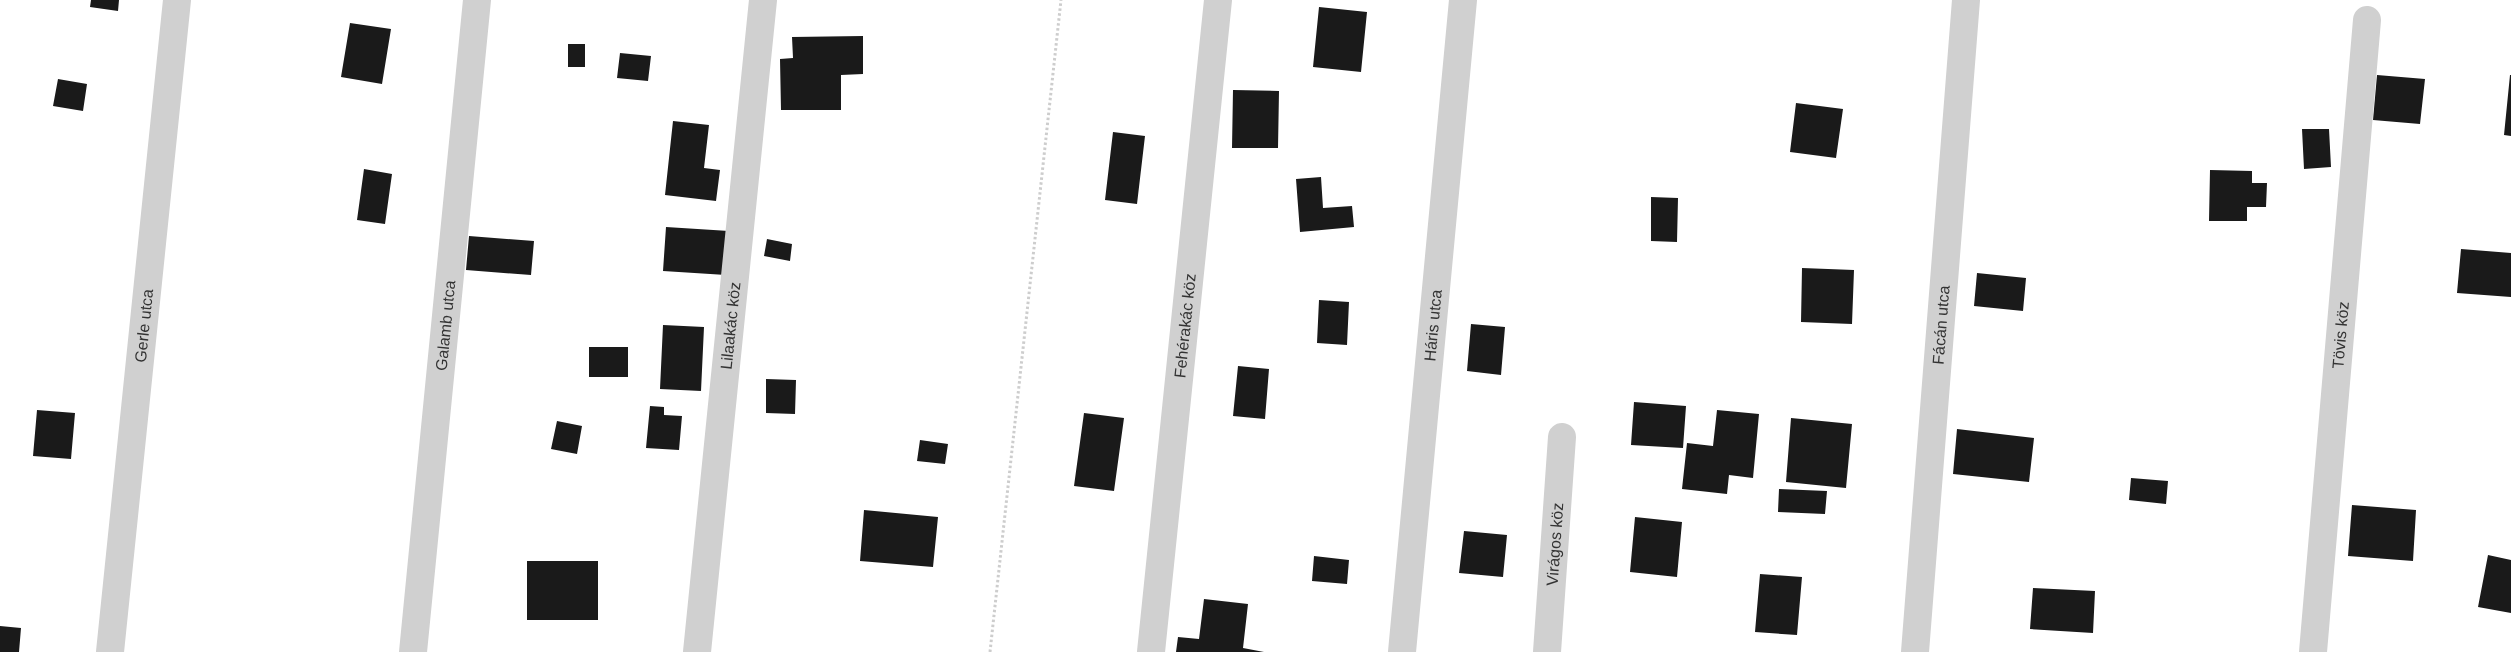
<svg xmlns="http://www.w3.org/2000/svg" width="2511" height="652" font-family="Arial,sans-serif">
  <rect width="100%" height="100%" fill="#fff"/>
  <path fill="#1a1a1a" d="M91,0h28l-1,11 -28,-4z
    M1319,7l48,5 -6,60 -48,-5z
    M350,23l41,6 -9,55 -41,-7z
    M863,36v38l-22,1v35h-60l-1,-51 13,-1 -1,-21z
    M568,44h17v23h-17z
    M620,53l31,3 -3,25 -31,-3z
    M2377,75l48,4 -5,45 -47,-4z
    M2510,75h1v61l-7,-1z
    M58,79l29,5 -4,27 -30,-5z
    M1233,90l46,1 -1,57h-46z
    M1796,103l47,6 -7,49 -46,-6z
    M673,121l36,4 -5,43 16,2 -4,31 -51,-6z
    M2302,129h27l2,38 -27,2z
    M1113,132l32,4 -8,68 -32,-4z
    M364,169l28,5 -7,50 -28,-4z
    M2210,170l42,1v12h15l-1,24h-19v14h-38z
    M1321,177l2,31 29,-2 2,21 -54,5 -4,-53z
    M1651,197l27,1 -1,44 -26,-1z
    M666,227l63,4 -3,44 -63,-4z
    M469,236l65,5 -3,34 -65,-5z
    M767,239l25,5 -2,17 -26,-5z
    M2461,249l50,4v44l-54,-4z
    M1802,268l52,2 -2,54 -51,-2z
    M1977,273l49,5 -3,33 -49,-5z
    M1319,300l30,2 -2,43 -30,-2z
    M1471,324l34,3 -4,48 -34,-4z
    M663,325l41,2 -3,64 -41,-2z
    M589,347h39v30h-39z
    M1238,366l31,3 -4,50 -32,-3z
    M766,379l30,1 -1,34 -29,-1z
    M1634,402l52,4 -3,42 -52,-3z
    M650,406l14,1v8l18,1 -3,34 -33,-2z
    M37,410l38,3 -4,46 -38,-3z
    M1717,410l42,4 -6,64 -24,-3 -2,19 -45,-5 5,-46 26,3z
    M1084,413l40,5 -10,73 -40,-5z
    M1791,418l61,6 -6,64 -60,-6z
    M557,421l25,5 -5,28 -26,-5z
    M1957,429l77,9 -5,44 -76,-8z
    M920,440l28,4 -3,20 -28,-3z
    M2131,478l37,3 -2,23 -37,-4z
    M1779,489l48,2 -2,23 -47,-2z
    M2352,505l64,5 -3,51 -65,-5z
    M864,510l74,7 -5,50 -73,-6z
    M1635,517l47,5 -5,55 -47,-5z
    M1464,531l43,4 -4,42 -44,-4z
    M2488,555l23,5v53l-33,-6z
    M1314,556l35,4 -2,24 -35,-3z
    M527,561h71v59h-71z
    M1760,574l42,3 -5,58 -42,-3z
    M2033,588l62,3 -2,42 -63,-4z
    M1204,599l44,5 -5,44 21,4h-88l2,-15 21,2z
    M0,626l21,2 -2,24h-19z"/>
  <g fill="none" stroke-linecap="round" stroke-linejoin="round">
    <path stroke="#cdcdcd" stroke-width="3" stroke-dasharray="2.5 2.5" stroke-linecap="butt" d="M990,652l71,-652"/>
    <g stroke="#d0d0d0" stroke-width="28">
      <path id="s1" d="M110,652l67,-652"/>
      <path id="s2" d="M413,652l64,-652"/>
      <path id="s3" d="M697,652l66,-652"/>
      <path id="s4" d="M1151,652l67,-652"/>
      <path id="s5" d="M1402,652l61,-652"/>
      <path id="s6" d="M1547,652l15,-215"/>
      <path id="s7" d="M1915,652l51,-652"/>
      <path id="s8" d="M2313,652l54,-632"/>
    </g>
  </g>
  <g text-anchor="middle" stroke-width="5" stroke-linejoin="round" paint-order="stroke">
    <g font-size="16" fill="#333" stroke="#fff">
      <text dy="6" stroke="none"><textPath href="#s1" startOffset="328">Gerle utca</textPath></text>
      <text dy="6" stroke="none"><textPath href="#s2" startOffset="328">Galamb utca</textPath></text>
      <text dy="6" stroke="none"><textPath href="#s3" startOffset="328">Lilaakác köz</textPath></text>
      <text dy="6" stroke="none"><textPath href="#s4" startOffset="328">Fehérakác köz</textPath></text>
      <text dy="6" stroke="none"><textPath href="#s5" startOffset="328">Háris utca</textPath></text>
      <text dy="6" stroke="none"><textPath href="#s7" startOffset="328">Fácán utca</textPath></text>
      <text dy="6" stroke="none"><textPath href="#s8" startOffset="318">Tövis köz</textPath></text>
      <text dy="6" stroke="none"><textPath href="#s6" startOffset="108">Virágos köz</textPath></text>
    </g>
  </g>
</svg>
